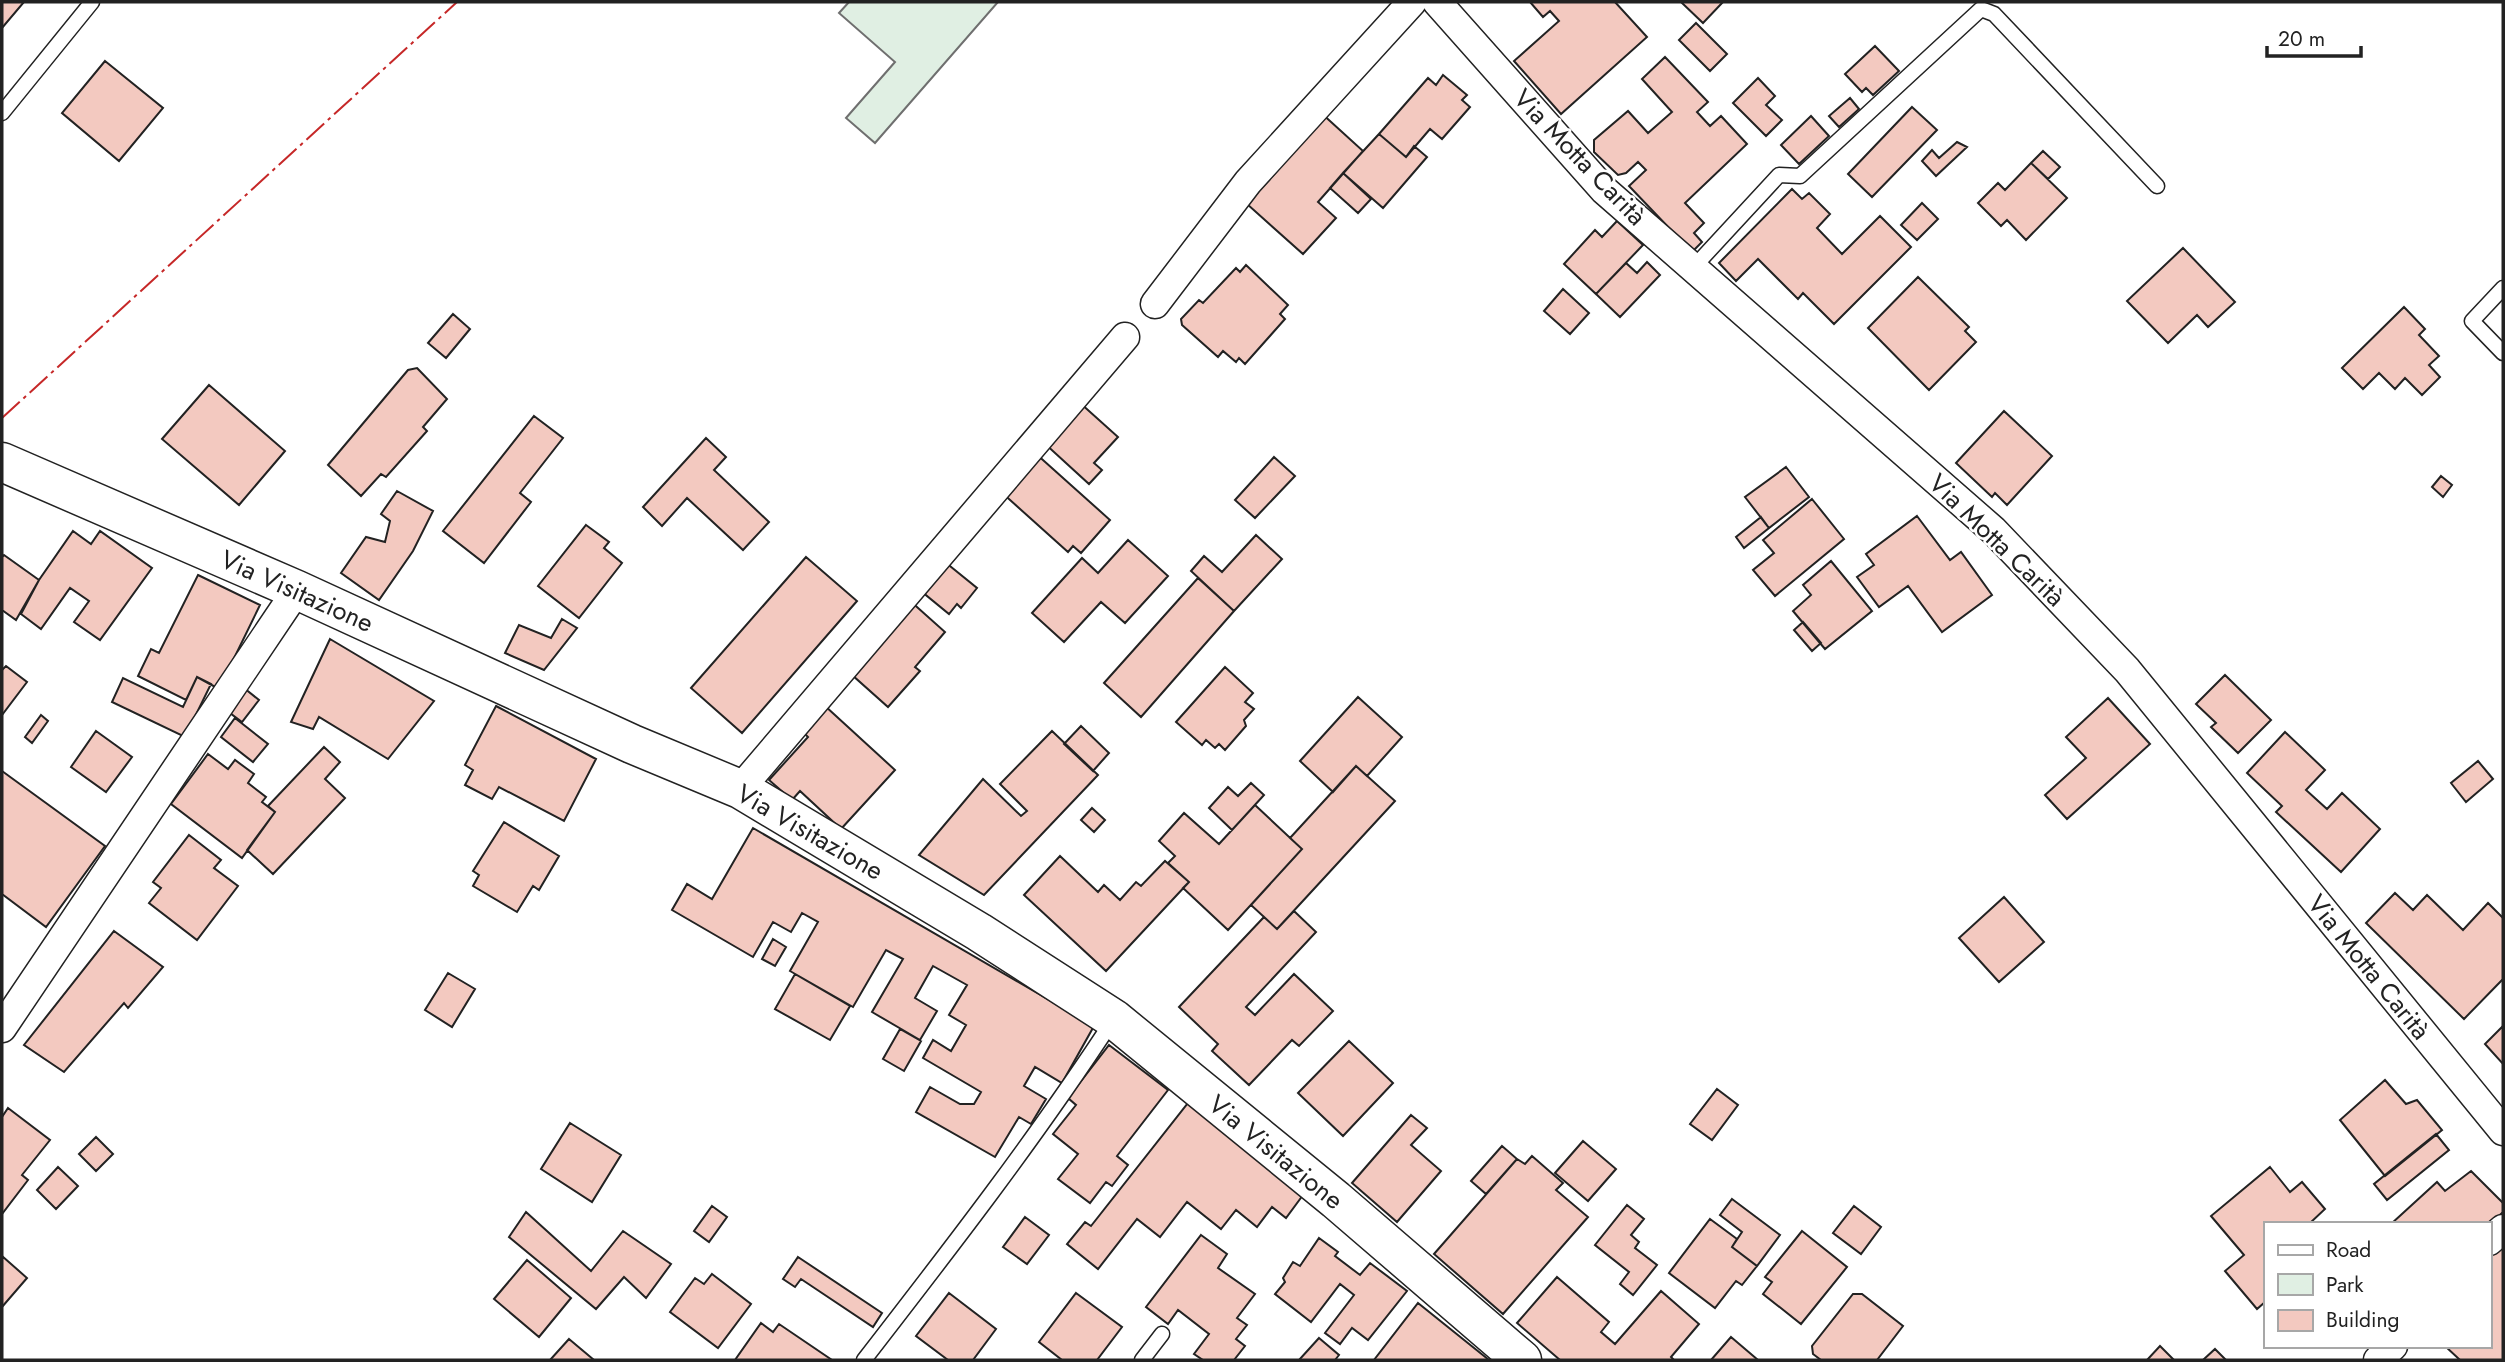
<svg xmlns="http://www.w3.org/2000/svg" width="2505" height="1362" font-family="Jost,sans-serif">
  <rect width="100%" height="100%" fill="#fff"/>
  <path fill="#e0efe3" stroke="#6f6f6f" stroke-width="2" d="M849,2h149l-123,141 -29,-25 49,-56 -56,-49z"/>
  <path fill="#f3c9c0" stroke="#222" stroke-width="2" d="M2,2h22l-22,26z
    M1530,2h85l32,35 -86,77 -47,-53 45,-40 -9,-10 -7,6z
    M1681,2h42l-20,21z
    M1696,23l31,31 -17,17 -31,-31z
    M1875,46l24,25 -26,24 -7,-7 -4,4 -17,-18z
    M1665,57l43,45 -11,10 13,14 11,-10 26,28 -62,59 19,20 -10,10 8,9 -10,10 -63,-66 17,-16 -8,-8 -12,11 -8,2 -24,-23v-12l34,-29 20,22 24,-21 -30,-33z
    M105,61l58,47 -44,53 -57,-48z
    M1443,75l24,20 -5,5 8,7 -28,32 -12,-10 -24,28 -27,-23 49,-56 8,7z
    M1758,78l17,18 -9,9 16,15 -16,16 -33,-33z
    M1850,98l9,11 -20,18 -10,-11z
    M1912,107l25,23 -65,67 -24,-23z
    M1319,111l44,40 -45,51 18,16 -33,36 -56,-50 30,-33 -8,-7z
    M1811,116l18,20 -30,28 -18,-19z
    M1379,134l27,23 8,-11 13,11 -44,51 -40,-35z
    M1957,142l10,5 -31,29 -14,-15 10,-11 7,8z
    M2043,151l17,16 -12,12 -17,-16z
    M2031,163l36,35 -41,42 -19,-20 -6,6 -23,-23 20,-20 7,7z
    M1343,173l28,26 -13,14 -28,-25z
    M1792,189l10,10 7,-6 21,21 -13,14 25,26 38,-38 31,31 -77,77 -31,-31 -5,6 -40,-40 -22,22 -17,-18z
    M1922,203l16,16 -21,21 -16,-15z
    M1617,221l26,24 -47,49 -32,-30 31,-34 7,7z
    M2183,248l52,54 -27,25 -11,-12 -29,28 -41,-42z
    M1647,262l13,13 -40,42 -24,-23 30,-31 11,10z
    M1246,265l42,40 -8,9 5,5 -40,45 -6,-6 -3,4 -13,-11 -5,6 -36,-32 -1,-6 18,-19 4,3 33,-35 4,4z
    M1918,277l51,50 -4,4 11,11 -47,48 -61,-62z
    M1563,289l26,24 -19,21 -26,-23z
    M2404,307l21,22 -6,6 20,21 -10,9 11,12 -18,18 -17,-17 -10,11 -16,-16 -16,16 -21,-21z
    M453,314l17,15 -24,29 -18,-15z
    M417,368l30,31 -24,28 4,4 -41,46 -5,-3 -20,22 -33,-31 80,-95z
    M209,385l76,66 -46,54 -77,-66z
    M1079,402l39,35 -24,26 8,7 -13,14 -46,-42z
    M2004,411l48,45 -45,49 -12,-12 -3,4 -36,-34z
    M534,416l29,22 -43,55 11,9 -47,61 -41,-32z
    M706,438l20,19 -12,13 55,52 -26,28 -56,-52 -25,28 -19,-19z
    M1034,452l76,68 -29,33 -8,-7 -5,6 -68,-61z
    M1274,457l21,19 -40,42 -20,-18z
    M1786,467l23,30 -40,31 -24,-31z
    M2441,476l11,9 -9,12 -11,-10z
    M397,491l36,20 -20,40 -34,49 -38,-27 25,-36 19,5 5,-21 -9,-7z
    M1812,499l32,40 -69,57 -22,-26 21,-17 -11,-13z
    M1917,516l33,44 11,-8 31,43 -50,37 -34,-46 -29,21 -22,-30 17,-12 -8,-11z
    M1761,517l8,11 -25,20 -8,-11z
    M586,525l23,17 -5,6 18,15 -43,55 -41,-32z
    M73,531l18,13 9,-13 52,37 -52,72 -26,-18 15,-21 -19,-13 -29,41 -20,-15 18,-34z
    M1256,535l26,24 -48,52 -43,-40 13,-15 18,16z
    M1128,540l40,36 -43,47 -24,-21 -37,40 -32,-29 50,-55 16,15z
    M4,555l35,25 -23,40 -14,-10v-53z
    M806,557l51,44 -115,132 -51,-45z
    M1831,561l41,50 -47,38 -32,-38 18,-16 -8,-10z
    M945,562l32,26 -16,20 -4,-4 -8,10 -28,-23z
    M198,575l62,30 -41,84 -22,-12 -11,23 -48,-24 13,-27 8,4z
    M1198,578l36,33 -93,106 -37,-34z
    M908,599l37,33 -30,35 5,4 -32,36 -37,-33z
    M562,619l15,9 -33,42 -39,-17 14,-28 32,13z
    M1803,622l18,21 -9,8 -18,-21z
    M330,639l104,62 -46,58 -69,-42 -6,12 -22,-7z
    M6,666l21,16 -25,33v-45z
    M1225,667l28,26 -8,9 9,7 -10,11 2,6 -21,24 -6,-6 -4,4 -9,-8 -4,5 -26,-23z
    M2225,675l46,45 -33,33 -27,-26 5,-4 -20,-19z
    M197,677l14,7 -26,53 -73,-35 11,-24 60,29z
    M244,688l15,12 -17,22 -16,-12z
    M1358,697l44,40 -35,39 -11,-10 -23,26 -33,-31z
    M2108,698l42,46 -83,75 -22,-24 41,-37 -20,-21z
    M824,705l71,65 -54,59 -41,-38 -8,9 -23,-20 39,-43 -7,-7z
    M496,706l100,53 -32,62 -65,-34 -7,12 -27,-14 8,-15 -8,-5z
    M41,715l7,6 -16,22 -7,-6z
    M235,718l33,26 -15,18 -32,-25z
    M1081,726l28,27 -16,18 -29,-27z
    M96,731l36,26 -26,35 -35,-25z
    M1052,731l46,44 -114,120 -65,-40 64,-76 38,37 6,-5 -27,-27z
    M2285,732l40,38 -19,20 21,19 15,-16 38,36 -39,43 -65,-60 6,-6 -35,-33z
    M324,747l16,15 -15,17 20,19 -72,76 -26,-24 28,-38 -7,-6z
    M208,754l20,15 7,-9 19,14 -6,9 18,14 -4,5 13,10 -33,46 -71,-54z
    M2478,761l15,18 -27,23 -15,-19z
    M1356,766l39,35 -118,128 -26,-24 51,-56 -12,-11z
    M2,771l103,75 -59,81 -44,-33z
    M1251,783l13,12 -32,35 -23,-22 19,-21 10,9z
    M1255,805l47,44 -74,81 -45,-42 6,-6 -21,-19 7,-7 -16,-15 25,-28 35,31z
    M1092,808l13,12 -11,12 -13,-12z
    M504,822l55,34 -20,34 -6,-4 -16,26 -44,-26 6,-11 -6,-4z
    M753,828l341,198 -32,57 -27,-16 -11,19 22,13 -15,25 -12,-7 -24,40 -79,-45 14,-25 30,17h14l7,-12 -58,-34 10,-18 18,11 15,-26 -17,-10 18,-30 -34,-19 -18,32 22,13 -17,29 -48,-28 31,-53 -17,-9 -33,57 -63,-36 28,-49 -16,-9 -11,19 -18,-10 -20,35 -81,-47 15,-26 25,15z
    M189,835l32,25 -7,8 24,18 -41,54 -48,-37 12,-15 -8,-6z
    M1060,856l38,36 6,-7 16,15 16,-18 5,4 24,-25 24,21 -83,89 -82,-76z
    M2395,893l18,17 14,-15 36,35 25,-27 15,15v61l-39,40 -98,-96z
    M2004,897l40,45 -45,40 -40,-44z
    M1294,911l22,21 -70,75 9,8 39,-41 39,37 -34,35 -7,-6 -43,45 -37,-34 6,-7 -39,-37 85,-90 13,12z
    M114,931l49,36 -35,41 -4,-5 -60,69 -40,-27z
    M773,939l13,8 -11,19 -13,-7z
    M448,973l27,16 -23,38 -27,-17z
    M795,974l55,32 -20,34 -55,-31z
    M2503,1026v38l-18,-20z
    M900,1029l21,12 -17,30 -21,-12z
    M1349,1041l44,42 -50,53 -45,-43z
    M1109,1045l59,45 -51,66 11,9 -16,21 -6,-4 -16,21 -32,-24 20,-25 -25,-20 23,-29 -8,-7z
    M2385,1080l21,24 11,-4 25,30 -57,46 -45,-56z
    M1717,1089l21,16 -26,35 -22,-16z
    M1188,1103l115,92 -17,23 -14,-11 -15,20 -21,-17 -15,19 -34,-27 -27,35 -23,-18 -39,50 -31,-25 18,-22 6,4z
    M8,1108l42,32 -28,35 6,5 -26,34v-97z
    M1411,1115l16,13 -16,17 30,26 -44,51 -45,-39z
    M570,1123l51,32 -29,47 -51,-33z
    M2436,1134l13,16 -62,50 -13,-16z
    M96,1137l17,17 -17,17 -17,-17z
    M1583,1141l33,28 -28,32 -33,-28z
    M1502,1146l15,13 -31,35 -15,-13z
    M1532,1156l31,27 -7,7 32,27 -85,97 -69,-60 83,-95 8,5z
    M58,1167l20,19 -22,23 -19,-19z
    M2270,1167l20,25 12,-10 23,27 -16,15h-44v78l-8,7 -32,-38 19,-16 -33,-39z
    M2471,1171l32,32v9l-14,14v-2h-98l46,-42 8,9z
    M1732,1199l48,36 -23,31 -25,-19 10,-15 -22,-17z
    M1627,1205l17,14 -13,16 8,7 -4,6 22,17 -24,30 -13,-11 9,-12 -34,-27z
    M712,1206l15,11 -18,25 -15,-11z
    M1854,1206l27,21 -20,27 -28,-21z
    M526,1212l65,59 32,-40 48,33 -25,34 -22,-21 -28,32 -87,-72z
    M1025,1217l24,18 -22,29 -24,-17z
    M1710,1219l27,20 -5,8 25,19 -15,19 -6,-4 -21,27 -46,-35z
    M1802,1231l45,36 -46,57 -38,-30 9,-12 -7,-5z
    M1201,1235l26,19 -9,14 37,26 -18,24 10,7 -11,14 9,7 -11,14h-31l-9,-6 15,-20 -31,-24 -10,14 -22,-17z
    M1319,1238l19,14 -3,4 25,19 10,-12 37,28 -39,49 -16,-12 -12,16 -15,-11 29,-38 -14,-11 -29,38 -36,-28 10,-12 -2,-4 10,-16 7,4z
    M2503,1241v119h-43l-15,-14h44v-91z
    M2,1256l25,22 -25,29z
    M798,1257l84,56 -9,14 -72,-48 -6,8 -12,-8z
    M527,1260l44,38 -32,39 -45,-38z
    M712,1274l39,30 -33,44 -48,-36 25,-34 9,6z
    M1557,1277l52,45 -8,10 14,12 46,-53 38,33 -28,33 3,3h-114l-43,-37z
    M949,1293l47,36 -23,31h-25l-32,-24z
    M1076,1293l46,34 -25,33h-35l-23,-18z
    M1853,1294h9l41,32 -26,34h-56l-8,-6 -1,-8z
    M1418,1303l71,57h-115z
    M761,1323l12,9 6,-8 53,36h-97z
    M1731,1337l27,23h-47z
    M1319,1338l20,17 -4,5h-36z
    M569,1339l25,21h-44z
    M2160,1346l14,14h-27z
    M2215,1349l11,11h-23z"/>
  <g fill="none" stroke-linecap="round" stroke-linejoin="round">
    <defs>
      <path id="lane" d="M2,113l90,-111
        M1693,268l86,-93 21,1 181,-167 13,5 163,172
        M2503,288l-31,33 31,32
        M864,1360c86,-111 172,-222 249,-340
        M1142,1360l20,-26"/>
      <path id="street" d="M1437,2l167,188 389,340 134,140 376,461
        M1155,304l93,-122 164,-180
        M740,789l385,-452
        M2,1028l295,-438
        M2489,1241l14,-12
        M2378,1360l15,-14"/>
      <path id="secondary" d="M2,462l295,128 335,154 108,45 239,143 135,87 222,181 186,160"/>
    </defs>
    <use href="#lane" stroke="#222" stroke-width="17"/>
    <use href="#street" stroke="#222" stroke-width="31"/>
    <use href="#secondary" stroke="#222" stroke-width="41"/>
    <use href="#lane" stroke="#fff" stroke-width="14"/>
    <use href="#street" stroke="#fff" stroke-width="28"/>
    <use href="#secondary" stroke="#fff" stroke-width="38"/>
    <path stroke="#c62828" stroke-width="2" stroke-dasharray="24 5 3.5 5" stroke-linecap="butt" d="M2,418l455,-416"/>
  </g>
  <g text-anchor="middle" stroke-width="5" stroke-linejoin="round" paint-order="stroke">
    <g font-size="26" fill="#222" stroke="#fff">
      <text transform="translate(1580 157) rotate(46)" y="9">Via Motta Carità</text>
      <text transform="translate(1997 540) rotate(44)" y="9">Via Motta Carità</text>
      <text transform="translate(297 591) rotate(24)" y="9">Via Visitazione</text>
      <text transform="translate(810 832) rotate(30)" y="9">Via Visitazione</text>
      <text transform="translate(2369 967) rotate(51)" y="9">Via Motta Carità</text>
      <text transform="translate(1276 1152) rotate(39)" y="9">Via Visitazione</text>
    </g>
  </g>
  <rect width="2505" height="1362" fill="none" stroke="#222222" stroke-width="7"/>
  <rect x="2264" y="1222" width="228" height="126" fill="#ffffff" stroke="#a7a7a7" stroke-width="2"/>
  <rect x="2278" y="1245" width="35" height="10" fill="#ffffff" stroke="#a7a7a7" stroke-width="2"/>
  <text x="2326" y="1257" font-size="21" fill="#222222">Road</text>
  <rect x="2278" y="1274" width="35" height="21" fill="#e0efe3" stroke="#a7a7a7" stroke-width="2"/>
  <text x="2326" y="1292" font-size="21" fill="#222222">Park</text>
  <rect x="2278" y="1310" width="35" height="21" fill="#f3c9c0" stroke="#a7a7a7" stroke-width="2"/>
  <text x="2326" y="1327" font-size="21" fill="#222222">Building</text>
  <path d="M2267 46v10h94v-10" fill="none" stroke="#222222" stroke-width="3.5"/>
  <text x="2278" y="46" font-size="21" fill="#222222" stroke="#ffffff" stroke-width="5" paint-order="stroke">20 m</text>
</svg>
